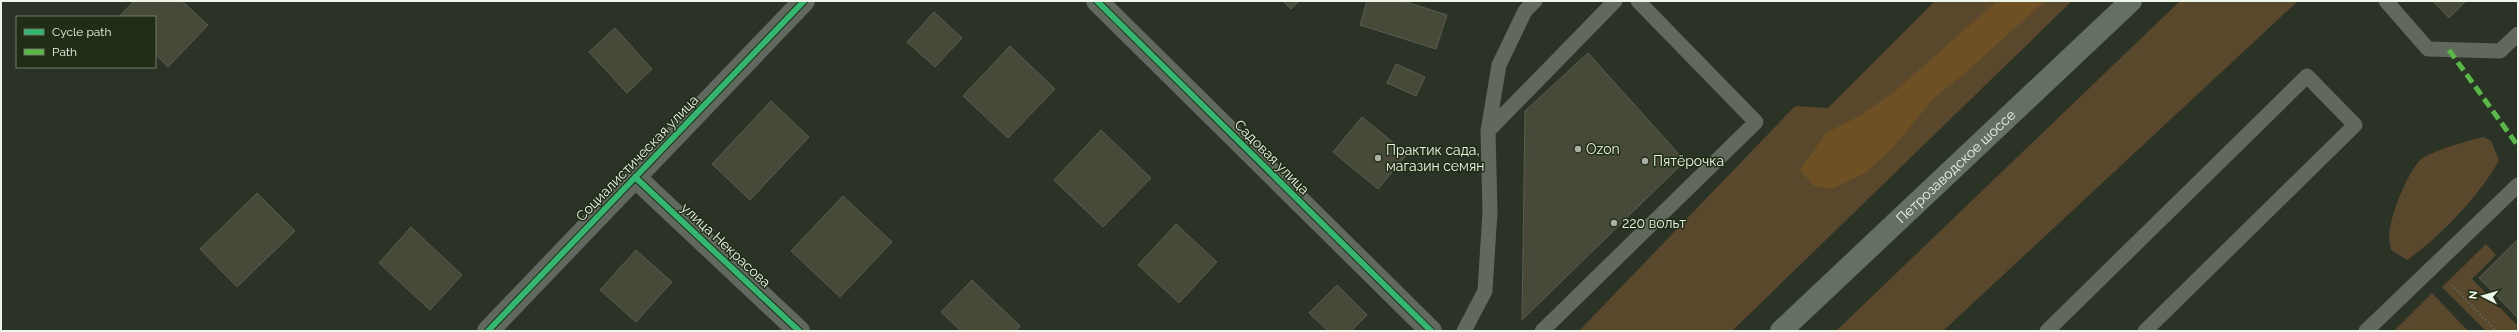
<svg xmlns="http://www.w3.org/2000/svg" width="2519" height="332" font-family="Raleway,sans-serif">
  <rect width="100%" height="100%" fill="#2b3226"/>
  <path fill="#5a482d" d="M1935,1h137l-340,330h-153l216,-225 33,2z
    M2180,1h118l-355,330h-107z
    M2483,137l8,4 8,19c-17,33 -61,79 -92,100l-16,-10c-2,-9 -3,-18 0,-27 3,-15 20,-59 33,-66 18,-9 39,-15 59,-20z
    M2486,244l10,11 -24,24 46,47v5h-32l-44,-44z
    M2432,293l36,38h-74z"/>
  <path fill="#6d5023" d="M1997,1h48l-80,72 -32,26 -37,45 -29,28 -35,17 -18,-3 -14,-16 26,-37 35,-18 33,-23z"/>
  <path fill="#484a39" stroke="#5a5c51" d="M134,1h48l26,24 -40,42 -13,-13v-37h-36z
    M1283,1h16l-8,8z
    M1367,1h36l44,14 -11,34 -76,-24z
    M2433,1h33l-17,17z
    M934,12l28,26 -27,29 -28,-25z
    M615,28l37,41 -25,24 -38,-41z
    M1010,46l45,43 -47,49 -45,-42z
    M1588,53l97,108 -163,159 3,-209z
    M1396,64l29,13 -9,19 -29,-13z
    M771,101l38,36 -59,63 -38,-36z
    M1362,117l45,37 -29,35 -45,-37z
    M1101,130l50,48 -48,49 -49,-47z
    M257,193l38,38 -58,56 -37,-38z
    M843,196l49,46 -52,55 -49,-46z
    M1176,224l41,38 -38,41 -41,-38z
    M411,227l51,48 -32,35 -51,-47z
    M2518,239v79l-39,-40z
    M636,250l36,32 -36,40 -36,-32z
    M972,280l48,46 -4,5h-55l-20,-19z
    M1337,285l30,30 -16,16h-23l-19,-18z"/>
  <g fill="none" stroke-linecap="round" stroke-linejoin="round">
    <path stroke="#656a61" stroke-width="2.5" stroke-dasharray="1 3" stroke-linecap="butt" d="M2452,285l44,46"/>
    <path stroke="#61685d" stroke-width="15" d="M2386,1l42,48 72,2 18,-17
      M1488,131l127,-130
      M1464,331l21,-40 5,-79 -2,-81 11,-66 26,-54 10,-10
      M1542,331l214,-209 -118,-121
      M2047,331l260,-255 48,49 -210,206
      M2366,331l152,-146"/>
    <path stroke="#61685d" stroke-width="22" d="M1097,1l334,330
      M635,177l164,154
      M488,331l316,-330"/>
    <path stroke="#656f64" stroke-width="22" id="s1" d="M1781,331l350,-330"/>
    <path stroke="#58b947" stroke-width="5" stroke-dasharray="10 5" stroke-linecap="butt" d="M2449,50l69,96"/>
    <defs>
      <path id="cycleway" d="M1097,1l334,330
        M635,177l164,154
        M488,331l316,-330"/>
    </defs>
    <use href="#cycleway" stroke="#202d17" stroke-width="8"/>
    <use href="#cycleway" stroke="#33b770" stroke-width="6"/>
  </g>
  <g fill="#aab1a4" stroke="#202d17" stroke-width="1.5">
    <circle cx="1578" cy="149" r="4"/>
    <circle cx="1378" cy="158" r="4"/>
    <circle cx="1645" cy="161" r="4"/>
    <circle cx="1614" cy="223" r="4"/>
  </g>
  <g text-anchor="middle" stroke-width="3" stroke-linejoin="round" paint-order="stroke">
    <g font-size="14" fill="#eef6e8" stroke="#202d17" text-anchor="start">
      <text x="1586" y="154">Ozon</text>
      <text x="1386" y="155">Практик сада,<tspan x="1386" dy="16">магазин семян</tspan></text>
      <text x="1653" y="166">Пятёрочка</text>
      <text x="1622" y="228">220 вольт</text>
    </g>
    <g font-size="14" fill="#eef6e8" stroke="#202d17">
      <text transform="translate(1272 157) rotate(45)" y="5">Садовая улица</text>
      <text transform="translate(637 158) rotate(-46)" y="5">Социалистическая улица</text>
      <text dy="5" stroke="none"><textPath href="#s1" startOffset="240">Петрозаводское шоссе</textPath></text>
      <text transform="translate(726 245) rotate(43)" y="5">улица Некрасова</text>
    </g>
  </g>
  <rect width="2519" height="332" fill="none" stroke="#eef6e8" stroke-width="4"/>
  <rect x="16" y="16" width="140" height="52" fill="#202d17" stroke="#727d6b"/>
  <rect x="24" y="29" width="20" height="6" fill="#33b770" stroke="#727d6b"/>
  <text x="52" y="36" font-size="12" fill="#eef6e8">Cycle path</text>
  <rect x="24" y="49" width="20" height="6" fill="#58b947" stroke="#727d6b"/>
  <text x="52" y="56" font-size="12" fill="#eef6e8">Path</text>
  <g transform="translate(2483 296) rotate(276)" stroke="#202d17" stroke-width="3" paint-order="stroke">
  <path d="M0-3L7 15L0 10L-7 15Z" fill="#eef6e8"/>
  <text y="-6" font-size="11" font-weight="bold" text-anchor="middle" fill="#eef6e8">N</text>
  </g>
</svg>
